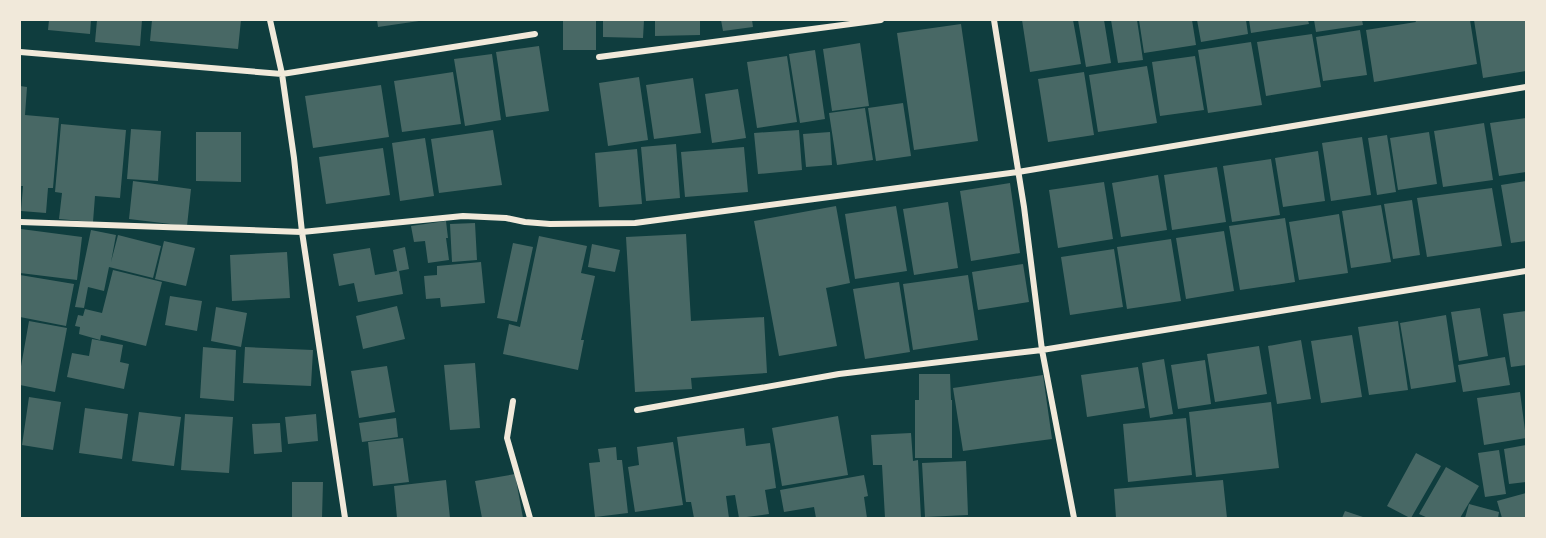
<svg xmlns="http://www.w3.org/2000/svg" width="1546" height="538" font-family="'Archivo Narrow',sans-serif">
  <rect width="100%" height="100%" fill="#0f3d3e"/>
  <path fill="#486865" d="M49,20h42l-1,14 -42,-4z
    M97,20h45l-2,26 -45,-4z
    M152,20h89l-3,29 -88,-8z
    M377,20h42v1l-41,6z
    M563,20h33v30h-33z
    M603,20h41l-1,18 -40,-1z
    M655,20h45v15l-45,1z
    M721,20h31l1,7 -30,4z
    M1022,20h51l8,44 -51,8z
    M1078,20h26l7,43 -25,4z
    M1111,20h26l6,40 -25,3z
    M1139,20h53l4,25 -52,8z
    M1197,20h49l2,14 -47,8z
    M1249,20h59l1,4 -58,9z
    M1314,20h48l1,5 -47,7z
    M1415,20h55l7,44 -103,18 -8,-52 50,-8z
    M1474,20h52v51l-43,7z
    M961,24l17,117 -64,9 -17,-117z
    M1360,30l7,45 -44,6 -7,-44z
    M1312,34l9,53 -55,9 -9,-54z
    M1251,42l11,63 -54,8 -10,-63z
    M860,43l9,63 -37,5 -9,-62z
    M539,46l10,65 -43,6 -10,-65z
    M815,50l10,69 -25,4 -11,-69z
    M492,54l9,66 -36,6 -11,-67z
    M787,56l10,66 -40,6 -10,-66z
    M1195,56l9,54 -44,6 -8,-54z
    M1147,66l10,57 -59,9 -9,-57z
    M453,72l8,52 -59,8 -8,-51z
    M1084,72l10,63 -46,7 -10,-63z
    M639,77l9,63 -40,6 -9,-63z
    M693,78l8,55 -47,6 -8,-54z
    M381,85l8,52 -76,11 -8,-52z
    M20,86l7,1 -2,28 34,3 -6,70h-5l-2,25 -25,-2 2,-25h-3z
    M738,89l8,49 -34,5 -7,-49z
    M903,103l8,53 -35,5 -8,-53z
    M865,108l8,52 -36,5 -8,-52z
    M1526,118v54l-27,4 -9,-53z
    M1484,123l9,57 -50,7 -9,-56z
    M61,124l65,6 -6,68 -25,-2 -2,26 -34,-3 3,-26 -7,-1z
    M131,129l30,2 -3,50 -31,-2z
    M493,130l9,55 -63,8 -8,-54z
    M799,130l3,40 -44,4 -4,-41z
    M196,132h45v50l-45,-1z
    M830,132l2,33 -26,2 -3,-33z
    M1429,132l8,52 -39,6 -8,-52z
    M1387,135l9,57 -19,3 -9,-57z
    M1362,137l9,58 -40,6 -9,-58z
    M425,138l9,58 -34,5 -8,-58z
    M676,144l4,54 -34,3 -5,-54z
    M744,147l4,45 -63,5 -4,-45z
    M383,148l7,47 -64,9 -7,-47z
    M637,149l5,55 -43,3 -4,-54z
    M1318,151l7,50 -42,6 -8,-49z
    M1271,159l9,56 -48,7 -9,-56z
    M1217,167l9,55 -54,8 -8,-55z
    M1158,175l9,55 -46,7 -9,-54z
    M133,181l58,8 -4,37 -58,-7z
    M1526,181v60l-15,2 -10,-58z
    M1104,182l9,57 -55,9 -9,-58z
    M1010,183l10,70 -49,8 -11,-70z
    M1492,188l10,58 -75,11 -10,-59z
    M1412,200l8,55 -27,4 -9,-55z
    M948,202l10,66 -44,7 -11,-66z
    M1381,205l10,57 -40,6 -9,-57z
    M836,206l14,77 -24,5 11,58 -58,10 -25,-135z
    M896,206l11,65 -52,8 -10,-65z
    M1339,214l9,59 -49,7 -10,-58z
    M1285,218l10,64 -55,8 -11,-64z
    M446,221l2,17h-2l3,22 -21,3 -3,-22 -11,1 -3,-16z
    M475,223l2,37 -25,2 -2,-38z
    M21,229l61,8 -5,43 -57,-7v-30z
    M91,230l25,5 -5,27 7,-27 43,11 -8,32 -44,-11 -5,24 -16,-4 -4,21 -9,-1z
    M1224,231l10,60 -48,8 -10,-61z
    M686,234l5,87 73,-4 3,56 -76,5 1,11 -57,3 -9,-155z
    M539,236l48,10 -6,27 14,3 -14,64h3l-6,30 -75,-16 6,-30 11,3z
    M1171,239l10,62 -54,8 -10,-62z
    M164,241l31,7 -9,38 -31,-7z
    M513,243l20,4 -16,75 -20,-4z
    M592,244l28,6 -5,22 -27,-5z
    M405,247l4,22 -10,2 4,23 -45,8 -4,-19 -15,3 -6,-32 37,-6 5,27 22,-4 -4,-21z
    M1114,249l9,58 -53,8 -9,-58z
    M287,252l3,46 -58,3 -2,-46z
    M481,262l4,41 -44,4 -1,-9 -14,1 -2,-23 13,-1v-9z
    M1023,264l6,38 -51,8 -6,-38z
    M113,270l49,12 -16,64 -45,-11 -1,5 -21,-6 1,-7 -5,-1 3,-11 5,1 2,-7 17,4z
    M20,275l54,9 -8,42 -46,-9z
    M968,275l10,65 -65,10 -10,-66z
    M899,282l11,70 -45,7 -12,-70z
    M170,296l32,5 -5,30 -32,-6z
    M397,306l8,33 -42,10 -7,-33z
    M216,307l31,6 -6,34 -30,-6z
    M1480,308l8,48 -29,5 -8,-49z
    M1526,311v54l-15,2 -8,-53z
    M1446,315l10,67 -45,7 -11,-66z
    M29,321l38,7 -12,64 -35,-7v-13z
    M1398,321l10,69 -39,5 -11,-68z
    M1352,335l10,62 -41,6 -10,-62z
    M92,339l31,6 -3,17 9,2 -5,25 -57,-12 5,-24 17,3z
    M1301,340l10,59 -34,5 -9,-58z
    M1259,346l8,48 -52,8 -8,-48z
    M203,347l33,3 -2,51 -34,-3z
    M245,347l68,3 -2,36 -68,-3z
    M1505,357l5,28 -47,7 -5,-27z
    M1164,359l9,55 -23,4 -8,-55z
    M1205,360l6,44 -33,5 -7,-44z
    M475,363l5,65 -30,2 -6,-65z
    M387,366l8,46 -36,6 -8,-47z
    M1138,367l7,41 -58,9 -6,-42z
    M919,374h31l1,26h1v58h-37v-58h4z
    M1043,375l9,64 -89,12 -10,-63z
    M1520,392l6,46 -42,7 -7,-47z
    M29,397l32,5 -8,48 -31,-5z
    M1271,402l8,66 -83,9 -7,-65z
    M85,408l43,6 -6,45 -43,-6z
    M139,412l42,5 -7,49 -42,-5z
    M185,414l48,3 -4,56 -48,-3z
    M316,414l2,27 -30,3 -3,-27z
    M838,416l10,59 -66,11 -10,-58z
    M396,418l2,19 -36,5 -3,-19z
    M1186,418l6,57 -64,7 -5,-58z
    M280,423l2,29 -28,2 -2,-30z
    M744,428l2,18 24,-3 6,45 -11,2 4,24 -30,4 -4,-23 -9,1 3,22h-35l-3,-16h-5l-9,-65z
    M911,433l2,28 5,-1 3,58h-36l-3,-53h-9l-2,-30z
    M403,438l6,44 -36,4 -5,-44z
    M673,442l10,63 -48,7 -7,-45 11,-2 -2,-18z
    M1526,445v37l-17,2 -5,-35z
    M616,447l1,13h5l6,53 -33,4 -6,-54 11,-1 -2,-13z
    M1499,450l7,44 -21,3 -7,-44z
    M1416,453l25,13 -30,52h-1l-23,-12z
    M966,461l2,54 -43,2 -3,-54z
    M1446,467l33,19 -19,32h-32l-9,-4z
    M515,474l8,44h-41l-7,-37z
    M864,475l4,21 -4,1 3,21h-51l-2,-11 -30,5 -4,-22z
    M446,480l4,38h-53l-3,-32z
    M1223,480l4,38h-111l-2,-29z
    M292,482h31l-1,36h-30z
    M1526,493v25h-24l-5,-17z
    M1469,504l30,8 -1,6h-33z
    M1345,511l21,7h-24z"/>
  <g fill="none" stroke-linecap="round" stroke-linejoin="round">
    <path stroke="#f1e9da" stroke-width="6" d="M270,20l12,54 12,84 8,74 43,286
      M994,20l30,187 18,143 32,168
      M20,52l262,22 253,-40
      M599,57l282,-37
      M20,222l282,10 161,-16 43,2 19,4 25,2 85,-1 383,-51 508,-85
      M513,401l-6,37 23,80
      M637,410l202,-36 203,-24 484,-79"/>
  </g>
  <rect width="1546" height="538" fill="none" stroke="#f1e9da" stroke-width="42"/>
</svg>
